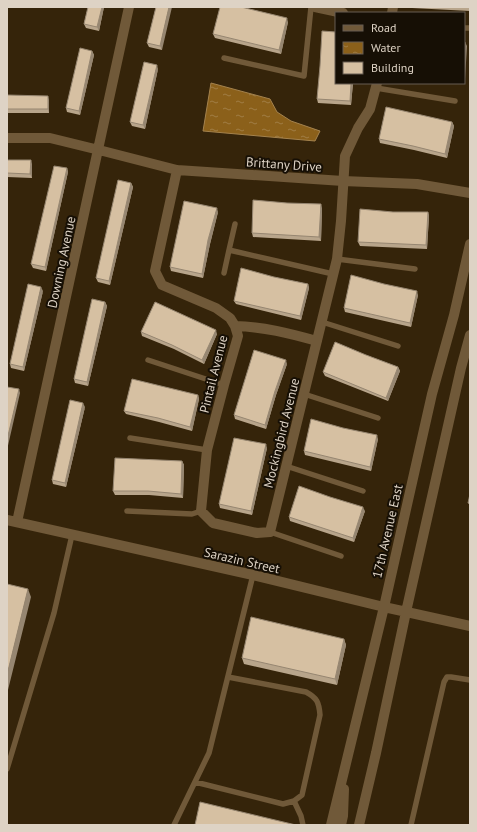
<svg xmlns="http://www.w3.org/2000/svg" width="477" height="832" font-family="'PT Sans',sans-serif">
  <defs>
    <pattern id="water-ripples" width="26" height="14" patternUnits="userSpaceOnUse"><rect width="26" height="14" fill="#8b601a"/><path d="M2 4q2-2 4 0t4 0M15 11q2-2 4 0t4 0" fill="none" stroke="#a07d44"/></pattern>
  </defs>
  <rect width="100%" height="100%" fill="#35240a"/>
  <path fill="url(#water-ripples)" stroke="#a4824d" d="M211,83l59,16 7,13 14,9 29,10 -5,10 -112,-10z"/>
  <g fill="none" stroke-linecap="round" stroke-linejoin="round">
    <path stroke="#705939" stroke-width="5.5" d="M464,28h6
      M224,58l80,18 7,-69
      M376,88l79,13
      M229,250l6,-26
      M337,259l78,10
      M224,273l5,-23 104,24
      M322,322l76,24
      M148,360l76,25
      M304,394l74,24
      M130,438l77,12
      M286,466l77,25
      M127,511l65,3 9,-3
      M270,532l71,24
      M7,769l47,-156 18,-78
      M195,782l88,22 11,-3 8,-6 18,-80c-1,-13 -3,-17 -14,-23l-78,-15
      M294,801l7,15 2,9
      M174,825l35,-72 44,-178
      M411,825l33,-143 3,-5h4l19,3"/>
    <path stroke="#705939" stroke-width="10" d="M315,7l28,6
      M392,13l1,-6
      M7,138h43l49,12 78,20 166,11 74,3 53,9
      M177,170l-22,101 7,14 54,23 14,10 5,8 3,10 -14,49 -17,65 -6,61 12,12 44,10 13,-1 67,-273 4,-38 4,-65 13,-28 12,-19 7,-26
      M235,326c30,1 53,7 82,15
      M7,520l246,55 131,32
      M17,522l112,-515"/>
    <path stroke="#705939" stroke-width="10" d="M384,607l86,19
      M331,825l53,-218 48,-213 22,-79 16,-71
      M341,825l2,-9 1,-27
      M359,825l17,-72 30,-141 55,-244 9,-33"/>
  </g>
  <path fill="#b8a58b" d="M88,7h16l-5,24 -13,-3 -2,-4z
    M156,7l6,43 -13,-3 -2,-4z
    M412,7h58v4l-58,-3z
    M288,22l-7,32 -66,-16 -2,-4z
    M92,51l2,4 -14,60 -13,-3 -1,-4z
    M158,69l-13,60 -13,-3 -2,-4z
    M336,83h17l-2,22 -33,-2 -1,-4z
    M7,95l42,5v13h-42z
    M452,122l2,4 -7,32 -33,-8 -34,-7 -1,-4z
    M7,160l25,4v14l-25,-1z
    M67,168l1,4 -22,99 -13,-3 -2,-4z
    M131,183l2,4 -23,98 -12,-3 -2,-4z
    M322,208l-1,33 -68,-4 -1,-4z
    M218,212l-8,32 -7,34 -32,-7 -1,-4z
    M393,212h35l1,4 -2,33 -67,-3 -2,-4z
    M274,277l34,7 1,4 -8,32 -65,-16 -2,-3z
    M43,291l-19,80 -13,-3 -1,-4z
    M418,295l-7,32 -66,-15 -1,-4z
    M105,302l2,4 -19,80 -13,-3 -1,-4z
    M141,332l76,2 -13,30 -30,-15 -32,-13z
    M366,355l32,12 2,4 -12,30 -63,-25 -2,-4z
    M287,364l-11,31 -10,34 -31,-10 -1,-4z
    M198,395l1,4 -7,32 -33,-9 -33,-8 -2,-3z
    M85,407l-19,80 -13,-3 -1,-4z
    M378,439l-7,32 -66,-16 -1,-4z
    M267,448l-15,67 -32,-7 -1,-4z
    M182,461l2,4 -1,33 -34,-3h-34l-2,-4z
    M365,511l-11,31 -64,-21 -1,-4z
    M344,639l2,6 -9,40 -93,-21 -2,-6z"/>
  <path fill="#968671" d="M102,7h2l-5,24 -2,-4z
    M169,7h3l-10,43 -2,-4z
    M287,18l1,4 -7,32 -2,-4z
    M465,42l2,4 -2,33 -1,-3z
    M92,51l2,4 -14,60 -1,-4z
    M157,65l1,4 -13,60 -2,-4z
    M351,83h2l-2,22 -1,-4z
    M48,96l1,4v13l-1,-4z
    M452,122l2,4 -7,32 -2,-4z
    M31,160l1,4v14l-2,-4z
    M67,168l1,4 -22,99 -1,-4z
    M131,183l2,4 -23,98 -1,-4z
    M321,204l1,4 -1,33 -2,-4z
    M217,208l1,4 -8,32 -7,34 -1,-4 6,-34z
    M428,212l1,4 -2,33 -1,-4z
    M308,284l1,4 -8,32 -1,-4z
    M41,287l2,4 -19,80 -1,-4z
    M417,291l1,4 -7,32 -1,-4z
    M105,302l2,4 -19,80 -1,-4z
    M216,330l1,4 -13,30 -2,-4z
    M286,360l1,4 -11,31 -10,34 -1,-4 10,-34z
    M398,367l2,4 -12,30 -2,-3z
    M19,389l1,4 -13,57v-10z
    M198,395l1,4 -7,32 -2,-4z
    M83,403l2,4 -19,80 -1,-4z
    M377,435l1,4 -7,32 -1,-4z
    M266,444l1,4 -15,67 -1,-4z
    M182,461l2,4 -1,33 -2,-4z
    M363,507l2,4 -11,31 -1,-4z
    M28,589l3,8 -24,97v-19z
    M344,639l2,6 -9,40 -2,-6z"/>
  <path fill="#d6c0a2" stroke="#968671" d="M88,7h14l-5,20 -13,-3z
    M156,7h13l-9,39 -13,-3z
    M220,7h21l46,11 -8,32 -66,-16z
    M322,31l14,1v51h15l-1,18 -33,-2 3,-33z
    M464,42h1l-1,30z
    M80,48l12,3 -13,60 -13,-3z
    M144,62l13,3 -14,60 -13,-3z
    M7,95l41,1v13h-41z
    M386,107l66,15 -7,32 -32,-8 -34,-7z
    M7,160h24l-1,14 -23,-1z
    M54,166l13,2 -22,99 -14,-3z
    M118,180l13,3 -22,98 -13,-3z
    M253,200l34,3 34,1 -2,33 -67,-4z
    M184,201l33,7 -9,32 -6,34 -32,-7z
    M360,209l33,3h35l-2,33 -68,-3z
    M241,268l33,9 34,7 -8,32 -66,-15z
    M351,275l33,9 33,7 -7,32 -66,-15z
    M28,284l13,3 -18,80 -13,-3z
    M92,299l13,3 -18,80 -13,-3z
    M155,302l61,28 -14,30 -30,-15 -31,-13z
    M335,342l31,13 32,12 -12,31 -63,-26z
    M254,350l32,10 -11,31 -10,34 -31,-10z
    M132,379l66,16 -8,32 -32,-9 -34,-7z
    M7,387l12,2 -12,51z
    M70,400l13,3 -18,80 -13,-3z
    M311,419l32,9 34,7 -7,32 -66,-16z
    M234,438l32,6 -15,67 -32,-7z
    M115,458l67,3 -1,33 -33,-3h-35z
    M299,486l31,11 33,10 -10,31 -64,-21z
    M470,494v10l-2,-1z
    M7,584l21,5 -21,86z
    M251,617l93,22 -9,40 -93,-21z
    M200,802l96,23h-101z"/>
  <g text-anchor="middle" stroke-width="4" stroke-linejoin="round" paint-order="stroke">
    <g font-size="13" fill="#ded3c5" stroke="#160f05">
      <text transform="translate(284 164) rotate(4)" y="5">Brittany Drive</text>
      <text transform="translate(61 262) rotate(-78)" y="5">Downing Avenue</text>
      <text transform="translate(213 374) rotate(-76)" y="5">Pintail Avenue</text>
      <text transform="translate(281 433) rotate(-76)" y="5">Mockingbird Avenue</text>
      <text transform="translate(387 531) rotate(-77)" y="5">17th Avenue East</text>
      <text transform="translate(242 560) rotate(13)" y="5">Sarazin Street</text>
    </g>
  </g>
  <rect width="477" height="832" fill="none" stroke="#ded3c5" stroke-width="16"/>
  <rect x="335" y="12" width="130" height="72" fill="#160f05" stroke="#665d52"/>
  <rect x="343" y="25" width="20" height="6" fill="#705939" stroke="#665d52"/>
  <text x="371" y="32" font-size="12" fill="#ded3c5">Road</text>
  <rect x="343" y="42" width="20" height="12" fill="url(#water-ripples)" stroke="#665d52"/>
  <text x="371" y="52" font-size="12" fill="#ded3c5">Water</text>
  <rect x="343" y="62" width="20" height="12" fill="#d6c0a2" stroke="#665d52"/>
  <text x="371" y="72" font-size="12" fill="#ded3c5">Building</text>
</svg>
